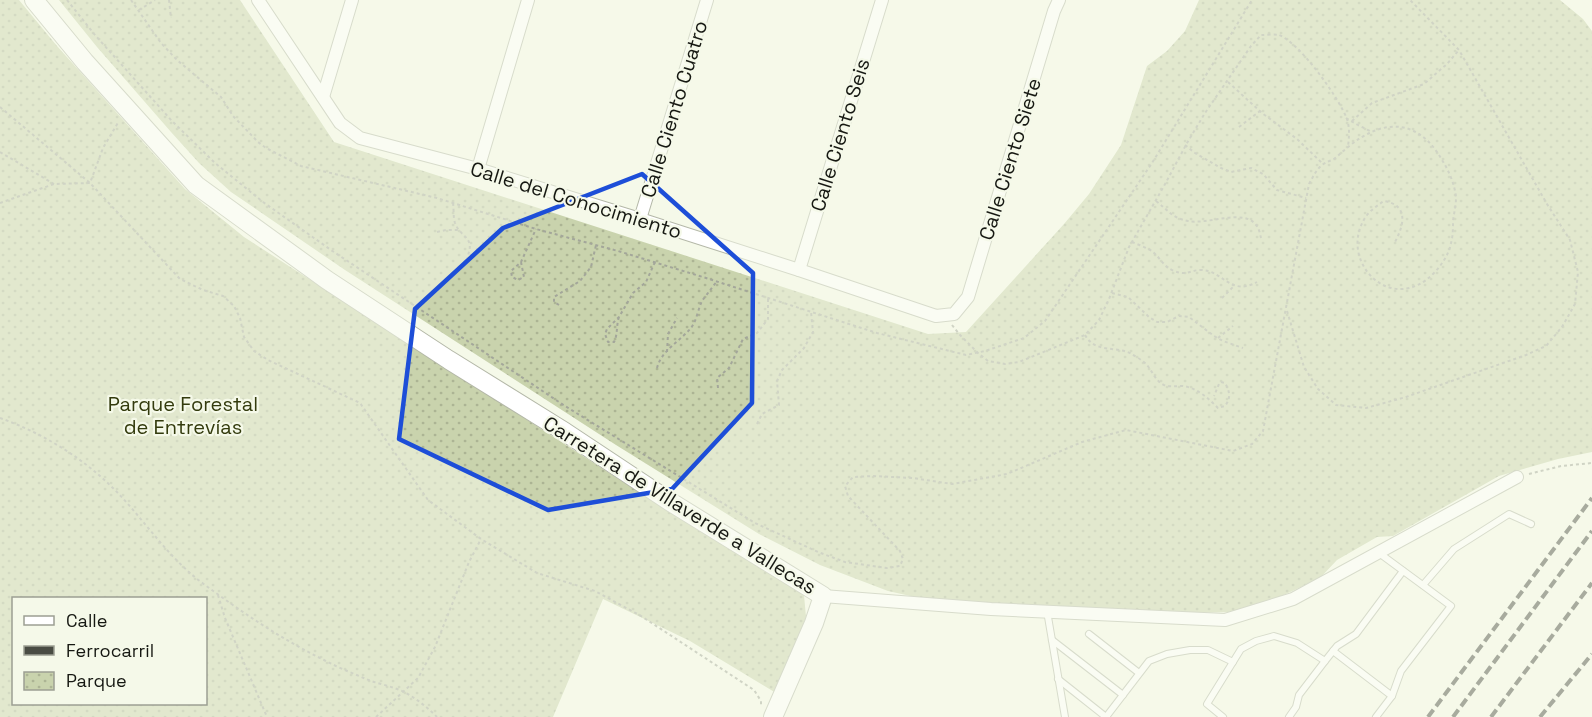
<svg xmlns="http://www.w3.org/2000/svg" width="1592" height="717" font-family="'Space Grotesk',sans-serif">
<defs>
<pattern id="park-dots" width="8" height="8" patternUnits="userSpaceOnUse" patternTransform="scale(1.5)"><rect width="8" height="8" fill="#c9d3ad"/><path d="M2 2h.1M6 6h.1" fill="none" stroke="#acb494" stroke-width="1.8" stroke-linecap="round"/></pattern>
</defs>
<rect width="100%" height="100%" fill="#f5f9e9"/>
<g fill="url(#park-dots)" fill-rule="evenodd">
<path d="M0,0H19L57,46L185,189L244,237L685,522L804,595L806,617L776,693L690,641L603,599L553,717H0ZM14,598H206V704H14Z"/>
<path d="M59,0H240L334,142L928,334L966,332L1064,224L1089,194L1121,145L1147,66L1167,51L1185,31L1199,0H1560L1583,19L1592,31V452L1558,459L1499,476L1393,536L1377,537L1337,560L1320,578L1269,602L1229,612L1191,613L1111,611L924,599L888,591L820,565L759,534L616,445L345,270L231,192L199,163L171,132L97,47Z"/>
</g>
<g fill="none" stroke-linecap="round" stroke-linejoin="round">
<g stroke="#b4b8a8" stroke-width="8">
<g id="lane">
<path d="M1423,585L1454,549L1509,514L1531,524"/>
<path d="M1047,611L1065,717"/>
<path d="M1089,634L1139,673"/>
<path d="M1052,640L1123,695"/>
<path d="M1333,651L1392,696"/>
<path d="M1058,679L1106,717"/>
<path d="M1106,717L1149,661L1167,654L1190,650H1208L1233,662"/>
<path d="M1223,717L1207,704L1241,649L1256,641L1274,636L1297,643L1325,661"/>
<path d="M1289,717L1296,707L1299,695L1325,661L1337,646L1356,634L1403,571"/>
<path d="M1376,717L1392,696L1401,671L1451,606L1379,553"/>
</g>
</g>
<g stroke="#b4b8a8" stroke-width="14">
<g id="street">
<path d="M258,0L340,123L360,138L478,169L640,219L799,270L936,316L954,314L968,297L1054,11L1059,0"/>
<path d="M323,97L352,0"/>
<path d="M478,169L528,0"/>
<path d="M640,219L707,0"/>
<path d="M799,270L882,0"/>
<path d="M823,596L991,609L1225,620L1293,599L1517,477"/>
</g>
</g>
<g stroke="#b4b8a8" stroke-width="20">
<path id="secondary" d="M34,0L85,62L196,185L327,280L449,360L565,432L669,501L823,596L814,623L773,717"/>
</g>
<g stroke="#a3a69a" stroke-width="2" stroke-dasharray="3 3" stroke-linecap="butt">
<path d="M67,0L95,35L172,121L215,163L263,202L331,250L565,406L755,523L818,552L845,562L887,568L900,566L903,559L900,551L848,496L845,486L853,477L873,476L913,478L952,484L1007,474L1082,442L1126,430L1233,451L1252,444L1263,431L1309,184C1313,177 1316,170 1322,165C1326,162 1330,161 1334,159C1339,155 1343,151 1348,147C1383,118 1418,118 1442,160C1449,171 1455,185 1456,198C1456,205 1454,213 1453,221C1453,228 1453,236 1451,243C1449,256 1437,272 1426,280C1384,311 1337,256 1367,215C1371,210 1378,205 1384,201C1409,205 1404,225 1395,242"/>
<path d="M131,0L161,43L177,60L221,97L233,116L258,142L266,148L301,166L437,198L536,229L618,251L706,278L877,333L966,355L985,351L1024,338L1045,321L1152,163L1252,0"/>
<path d="M169,0L171,18"/>
<path d="M139,10L155,0"/>
<path d="M1228,82L1262,113L1297,139L1323,164"/>
<path d="M0,107L90,183L180,279L203,290L223,296L234,306L240,318L244,337L254,351L268,360L360,403L428,500L481,539L537,573L595,591L641,616L754,690L761,701V706"/>
<path d="M1346,118L1358,125L1372,132"/>
<path d="M1352,121L1372,103L1424,84L1447,64L1459,50"/>
<path d="M1239,127L1260,111"/>
<path d="M1185,145L1195,153L1221,168L1231,172L1251,168L1263,174L1277,190L1306,198"/>
<path d="M0,152L54,184"/>
<path d="M1156,201C1168,210 1172,218 1188,221C1208,225 1244,208 1256,225C1259,228 1260,234 1261,238"/>
<path d="M0,203L54,184L90,183L103,148L119,121"/>
<path d="M453,203C454,209 453,217 455,223C461,239 476,236 467,258"/>
<path d="M437,232L446,230H459"/>
<path d="M1132,242C1139,245 1148,248 1153,252C1161,259 1164,267 1174,271C1187,276 1190,270 1201,270C1223,270 1230,297 1257,282"/>
<path d="M521,262L524,277L518,280L512,277L511,271L521,262L536,229"/>
<path d="M1112,293L1128,297L1149,317L1157,322H1167L1179,316L1189,317L1214,336L1223,341L1243,348"/>
<path d="M1222,298L1234,286"/>
<path d="M559,305L554,302V297L580,281L591,267L596,245"/>
<path d="M1287,311L1304,367L1318,389L1336,405L1366,408L1406,397L1526,355L1546,346L1562,327L1575,304L1578,272L1570,240L1547,204L1459,50L1410,0"/>
<path d="M619,317C616,326 618,334 614,342H608L605,334L607,329L619,317L633,293L646,282L655,262"/>
<path d="M952,325L960,335L978,353L988,361L1005,364L1019,362L1085,335L1099,320L1109,299L1129,247L1164,186L1187,143L1205,113L1251,46L1261,35C1266,35 1274,34 1279,35C1300,43 1339,98 1347,119C1350,129 1349,137 1348,147"/>
<path d="M1085,335C1095,353 1114,346 1130,353C1135,356 1142,360 1146,364C1152,370 1155,381 1164,385C1170,387 1176,386 1183,386C1197,388 1208,398 1218,408L1225,406C1231,398 1230,392 1225,383L1221,382L1219,384L1214,396"/>
<path d="M1218,338L1233,326"/>
<path d="M667,352L668,334L677,318"/>
<path d="M657,368C661,351 680,341 691,328C697,320 698,309 702,301C707,294 712,288 717,281"/>
<path d="M718,388L717,378L729,368L743,339L757,333L768,319V298"/>
<path d="M0,418C48,435 93,464 127,503C151,530 172,560 201,582C240,611 281,639 324,660C337,667 352,673 366,679C378,684 392,686 404,692C417,699 427,707 437,717"/>
<path d="M757,424L762,414L779,405L777,381L782,370L804,348L813,332L811,312"/>
<path d="M1529,474L1561,466L1592,463"/>
<path d="M218,595L225,618L267,717"/>
<path d="M376,717L418,678L435,647L469,562L481,539"/>
</g>
<use href="#lane" stroke="#fff" stroke-width="6"/>
<use href="#street" stroke="#fff" stroke-width="12"/>
<use href="#secondary" stroke="#fff" stroke-width="18"/>
<g stroke="#494c43" stroke-width="4" stroke-dasharray="9 4.5" stroke-linecap="butt">
<path d="M1428,717L1592,498"/>
<path d="M1453,717L1592,531"/>
<path d="M1491,717L1592,583"/>
<path d="M1540,717L1592,654"/>
</g>
</g>
<path d="M0 0H1592V717H0ZM642,174L753,273L752,403L672,489L548,510L399,439L415,309L503,228Z" fill="#f5f9e9" fill-opacity=".55" fill-rule="evenodd"/>
<path fill="none" stroke="#1d4ed8" stroke-width="4.5" stroke-linejoin="round" d="M642,174L753,273L752,403L672,489L548,510L399,439L415,309L503,228Z"/>
<g text-anchor="middle" stroke-width="4.5" stroke-linejoin="round" paint-order="stroke">
<g font-size="20" fill="#161812" stroke="#f5f9e9">
<text transform="translate(674 109) rotate(-73)" y="7">Calle Ciento Cuatro</text>
<text transform="translate(840 135) rotate(-73)" y="7">Calle Ciento Seis</text>
<text transform="translate(1010 159) rotate(-73)" y="7">Calle Ciento Siete</text>
<text transform="translate(576 200) rotate(17)" y="7">Calle del Conocimiento</text>
<text transform="translate(680 505) rotate(32)" y="7">Carretera de Villaverde a Vallecas</text>
</g>
<g font-size="20" fill="#333b0d" stroke="#f5f9e9">
<text x="183" y="411">Parque Forestal<tspan x="183" dy="23">de Entrevías</tspan></text>
</g>
</g>
<rect x="12" y="597" width="195" height="108" fill="#f5f9e9" stroke="#9c9f93" stroke-width="1.5"/>
<rect x="24" y="616" width="30" height="9" fill="#ffffff" stroke="#9c9f93" stroke-width="1.5"/>
<text x="66" y="627" font-size="18" fill="#161812">Calle</text>
<rect x="24" y="646" width="30" height="9" fill="#494c43" stroke="#9c9f93" stroke-width="1.5"/>
<text x="66" y="657" font-size="18" fill="#161812">Ferrocarril</text>
<rect x="24" y="672" width="30" height="18" fill="url(#park-dots)" stroke="#9c9f93" stroke-width="1.5"/>
<text x="66" y="687" font-size="18" fill="#161812">Parque</text>
</svg>
